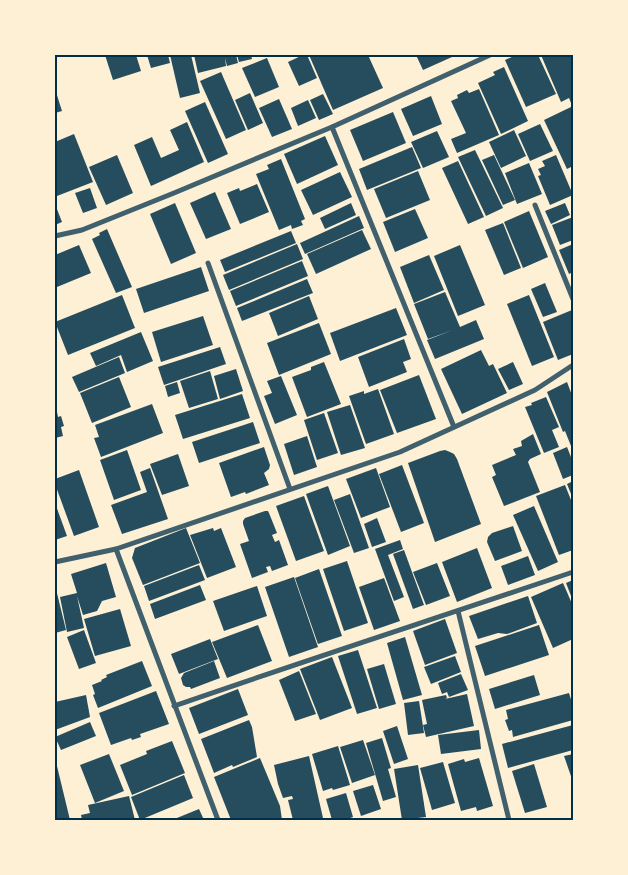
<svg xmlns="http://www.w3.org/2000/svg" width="628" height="875" font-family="Rubik,sans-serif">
<rect width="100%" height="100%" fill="#fdf0d5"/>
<g fill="#264d5e">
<path d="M105,55H136L141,71L113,80Z"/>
<path d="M147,55H168L170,63L151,68Z"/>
<path d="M170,55H191L200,93L180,98Z"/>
<path d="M194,55H236L238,63L227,66L225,58L226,66L198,73Z"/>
<path d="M237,55H251L252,59L239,62Z"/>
<path d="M303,55H307L317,78L299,86L288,62Z"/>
<path d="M309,55H368L383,88L333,110Z"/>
<path d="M416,55H451L452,57L423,70Z"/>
<path d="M516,55H538L556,94L526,107L505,60Z"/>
<path d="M541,55H573V102L571,103L569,98L561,102Z"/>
<path d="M267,58L279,87L255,97L242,68Z"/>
<path d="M504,67L528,121L501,134L478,83L495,75L493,72Z"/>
<path d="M221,72L246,130L226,139L200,81Z"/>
<path d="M55,89L62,111L55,113Z"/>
<path d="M479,89L499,135L457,153L451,139L466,133L451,101L458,98L457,95L467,90L469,93Z"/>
<path d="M250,93L263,123L248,130L235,100Z"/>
<path d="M323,94L333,114L319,120L310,100Z"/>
<path d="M431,96L442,124L413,136L401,109Z"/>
<path d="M279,99L292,129L272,137L259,108Z"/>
<path d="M308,100L316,118L298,126L291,108Z"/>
<path d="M205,102L228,154L208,163L185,111Z"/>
<path d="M573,106V166L567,169L544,120Z"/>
<path d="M393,112L406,143L363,161L350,130Z"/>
<path d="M187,122L204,162L151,186L134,145L152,137L161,158L179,150L170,130Z"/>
<path d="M540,124L553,151L530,161L518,134Z"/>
<path d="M514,130L526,156L501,168L489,142Z"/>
<path d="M437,131L449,157L423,168L411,142Z"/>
<path d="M74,134L93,182L57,196L55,190V142Z"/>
<path d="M325,136L338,165L297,184L284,154Z"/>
<path d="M412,147L421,168L367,190L359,169Z"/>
<path d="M475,150L503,208L486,216L458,157Z"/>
<path d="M117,155L133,193L106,205L89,167Z"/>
<path d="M494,155L515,200L503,205L482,160Z"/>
<path d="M556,155L573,195L550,205L538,176L541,175L538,169L545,166L542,161Z"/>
<path d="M281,159L305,219L301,221L303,225L292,229L291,225L279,230L256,174L269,169L267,165Z"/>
<path d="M458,161L484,217L468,224L442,168Z"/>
<path d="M529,163L542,194L517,204L505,173Z"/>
<path d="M418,171L430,200L386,218L374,189Z"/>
<path d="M340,172L352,197L313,215L301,190Z"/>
<path d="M257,184L269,212L240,224L227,193L239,188L240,191Z"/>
<path d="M90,188L97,208L83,213L75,193Z"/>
<path d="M215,192L231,229L206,239L190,203Z"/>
<path d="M175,203L196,253L171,264L150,214Z"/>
<path d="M351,203L356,215L325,229L320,218Z"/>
<path d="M565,203L570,215L551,224L545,211Z"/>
<path d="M55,204L62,222L55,225Z"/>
<path d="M415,209L428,238L395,252L383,222Z"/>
<path d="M529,211L548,257L523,268L504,222Z"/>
<path d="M359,216L364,228L305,254L300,243Z"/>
<path d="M573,217V240L560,245L552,225Z"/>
<path d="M503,223L521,268L504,275L485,230Z"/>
<path d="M107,229L132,287L116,293L92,239L100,235L99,233Z"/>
<path d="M362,230L371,249L316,274L307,254Z"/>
<path d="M291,231L296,243L225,272L220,260Z"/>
<path d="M297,244L303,259L229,290L223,275Z"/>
<path d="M573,244V272L569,274L559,250Z"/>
<path d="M79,245L91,273L57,287L55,282V255Z"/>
<path d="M460,245L485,305L458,316L434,256Z"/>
<path d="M429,255L444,290L414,303L400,267Z"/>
<path d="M302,261L308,276L236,306L230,291Z"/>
<path d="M201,267L209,291L144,313L136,289Z"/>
<path d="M307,279L313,293L242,321L237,308Z"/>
<path d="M545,283L557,312L543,317L531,289Z"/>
<path d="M445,292L460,327L476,320L484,339L435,359L427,340L453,330L428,339L414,304Z"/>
<path d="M122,295L135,328L68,355L55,322Z"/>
<path d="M529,295L554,357L532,366L507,304Z"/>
<path d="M309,296L318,319L278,336L269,313Z"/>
<path d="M396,308L407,335L340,361L330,333Z"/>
<path d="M572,310L573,313V354L558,360L543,322Z"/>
<path d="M203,316L213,345L161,362L152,332Z"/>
<path d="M319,323L331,354L279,375L267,343Z"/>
<path d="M141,332L153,361L127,372L121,355L96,366L90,353Z"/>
<path d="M404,339L411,359L403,362L407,372L369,387L358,357Z"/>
<path d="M220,347L226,364L164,385L158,367Z"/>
<path d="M481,350L489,366L493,364L507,393L462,414L441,369Z"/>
<path d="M119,357L125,373L79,392L72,377Z"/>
<path d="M324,362L341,404L307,417L292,377L311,370V367Z"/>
<path d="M513,362L523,384L509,390L498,369Z"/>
<path d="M236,369L243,391L220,399L214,376Z"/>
<path d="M210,371L218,399L189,408L180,381Z"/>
<path d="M419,375L436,419L397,433L380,390Z"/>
<path d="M281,376L297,415L275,424L264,396L272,393L267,381Z"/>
<path d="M119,377L131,407L92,423L80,393Z"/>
<path d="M177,382L180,393L168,397L165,386Z"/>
<path d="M567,382L573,398V451L565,431L563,432L547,392Z"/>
<path d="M378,389L394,434L366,444L349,396L364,391V394Z"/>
<path d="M242,394L250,418L183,439L175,415Z"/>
<path d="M546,397L559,427L552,430L559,447L544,453L525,407L532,405L531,403Z"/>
<path d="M152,404L163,433L101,457L94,438L99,437L95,425Z"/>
<path d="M350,405L365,448L341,455L327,412Z"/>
<path d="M55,412H57L58,417L61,416L64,426L61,427L63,436L55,438Z"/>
<path d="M324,413L338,453L317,460L304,420Z"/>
<path d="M253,422L260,443L199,463L192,442Z"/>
<path d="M533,434L541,454L530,459L528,462L540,492L504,506L492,477L496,475L492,465L516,455L513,449L522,446L521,441Z"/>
<path d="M307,436L317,467L294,475L284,444Z"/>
<path d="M264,447L270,465L269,469L264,473L269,485L246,494L245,492L231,497L219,463Z"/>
<path d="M567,447L571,457L573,456V475L563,479L553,453Z"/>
<path d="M127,450L141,490L114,500L100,460Z"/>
<path d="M445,450L450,452L454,454L457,459L481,524L435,542L408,463L440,451Z"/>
<path d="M178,454L189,486L162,495L150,464Z"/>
<path d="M402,465L424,523L401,532L379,474Z"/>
<path d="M150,468L168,519L122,534L111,505L147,492L140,472Z"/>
<path d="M376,468L390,507L361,518L346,479Z"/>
<path d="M79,470L99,527L74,536L55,484V479Z"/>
<path d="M573,481V499L567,484Z"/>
<path d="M565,485L573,505V550L559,555L536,496Z"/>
<path d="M328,486L350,546L328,555L306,494Z"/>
<path d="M350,494L369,548L354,553L334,500Z"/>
<path d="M304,496L324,551L296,561L276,506Z"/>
<path d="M55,503L67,536L55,540Z"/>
<path d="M534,506L558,562L538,571L513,515Z"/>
<path d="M265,511H268L269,513L277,533L272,535L275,542L279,540L288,565L272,571L270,566L266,567L268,572L252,578L240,544L249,541L243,524V521L245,518Z"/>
<path d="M377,518L386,542L372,547L364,524Z"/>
<path d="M513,526L522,551L495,561L487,542L488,537L492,533Z"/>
<path d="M186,528L200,563L143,585L132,558L135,548Z"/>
<path d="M213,528L214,531L221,528L236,567L207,578L190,535Z"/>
<path d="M400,540L403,549L388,555L404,597L394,601L375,549Z"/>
<path d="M477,548L492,588L457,602L442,562Z"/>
<path d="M404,550L424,605L413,609L393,554Z"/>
<path d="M528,556L535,575L508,585L501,566Z"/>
<path d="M347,561L368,623L344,631L323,569Z"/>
<path d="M106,563L116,597L102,601L97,611L83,615L77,596L84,628L67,632L60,597L77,593L71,574Z"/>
<path d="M437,563L450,596L426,605L413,572Z"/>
<path d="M199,565L205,580L149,601L144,586Z"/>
<path d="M319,569L342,636L318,644L295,578Z"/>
<path d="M294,577L318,647L289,657L265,587Z"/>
<path d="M384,578L400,621L374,630L359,587Z"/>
<path d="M573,580V601L566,583Z"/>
<path d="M563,583L573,606V639L553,648L531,597Z"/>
<path d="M55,585L66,630L55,633Z"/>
<path d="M200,585L206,600L155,619L150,604Z"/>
<path d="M257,586L267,616L224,631L213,601Z"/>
<path d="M528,596L537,623L507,634L498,633L478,639L469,616Z"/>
<path d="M120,609L131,646L95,656L84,619Z"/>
<path d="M445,619L457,653L425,665L413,631Z"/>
<path d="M258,625L272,661L227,678L212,642Z"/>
<path d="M539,625L549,655L485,676L475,646Z"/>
<path d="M84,630L96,663L79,669L67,637Z"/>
<path d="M405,637L422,695L403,700L387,643Z"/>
<path d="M210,639L218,659L179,674L171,654Z"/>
<path d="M358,650L377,708L357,714L338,656Z"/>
<path d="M455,656L461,672L431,684L424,667Z"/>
<path d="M332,657L352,708L320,720L300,669Z"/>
<path d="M142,661L152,686L98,708L93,695L95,694L92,685L102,681L101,680L107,677L106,675Z"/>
<path d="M214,661L220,678L191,689L190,687H186L183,685L181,678L184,673Z"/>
<path d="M384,664L396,704L379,709L367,669Z"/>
<path d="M299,671L316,714L295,721L279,680Z"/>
<path d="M461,674L468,690L449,697L447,692L442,694L438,683Z"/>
<path d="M534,675L540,695L495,709L489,689Z"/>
<path d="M238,689L248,715L199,734L189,708Z"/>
<path d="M156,691L169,724L140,734L141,737L132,740L131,738L111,745L99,713Z"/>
<path d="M569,693L573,706V720L513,737L512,730L509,731L505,720L508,719L506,710Z"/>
<path d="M467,694L474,726L426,737L423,725L427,724L422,700L446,695L447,698L445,699Z"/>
<path d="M86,695L90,717L55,730V702Z"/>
<path d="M419,701L424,733L408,735L404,703Z"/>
<path d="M249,720L252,727L257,757L233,767L232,765L214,773L201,739Z"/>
<path d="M90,722L96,736L61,750L55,737Z"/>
<path d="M573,725V750L508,768L502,744Z"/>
<path d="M397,726L408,759L394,764L383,731Z"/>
<path d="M479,730L481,749L441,754L438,735Z"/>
<path d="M382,738L391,768L388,769L396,797L383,801L366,743Z"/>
<path d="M363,740L375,775L352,783L340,747Z"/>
<path d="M172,741L185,773L132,795L120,765L147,754L146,751Z"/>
<path d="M338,746L350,785L333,790L332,788L323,791L312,754Z"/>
<path d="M109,754L124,791L95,803L80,765Z"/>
<path d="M573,754V782L564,756Z"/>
<path d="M309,756L323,818L316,820H293L288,800L293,799L292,796L283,798L278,784L274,765Z"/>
<path d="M260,758L280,806L282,820H231L214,777Z"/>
<path d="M479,758L493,806L477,811L476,807L461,811L448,764L464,759L465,762Z"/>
<path d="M55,762H56L70,820H55Z"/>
<path d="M443,762L455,803L432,810L420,768Z"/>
<path d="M534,764L547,807L525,813L512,771Z"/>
<path d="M418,765L426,817L402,820L394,769Z"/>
<path d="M184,775L193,798L140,820L131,797Z"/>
<path d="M373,785L381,809L361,816L353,791Z"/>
<path d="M346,793L353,817L345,820H332L326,799Z"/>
<path d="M129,796L135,820H82L81,815L90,813L88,805Z"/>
<path d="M199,809L204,820H172Z"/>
</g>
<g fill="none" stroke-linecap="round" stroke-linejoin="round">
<g stroke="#3f606c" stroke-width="5">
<path d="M332,127L454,427"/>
<path d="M535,205L573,299"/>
<path d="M55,236L82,230L174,193L332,127L490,55"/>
<path d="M208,263L290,489"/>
<path d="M116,549L218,820"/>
<path d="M55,562L116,549L400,452L535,390L573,365"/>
<path d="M458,611L509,820"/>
<path d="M174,706C307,660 440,617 573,572"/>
</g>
</g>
<rect width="628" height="875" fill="none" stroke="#fdf0d5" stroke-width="112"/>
<rect x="56" y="56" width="516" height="763" fill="none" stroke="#003049" stroke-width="2"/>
</svg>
